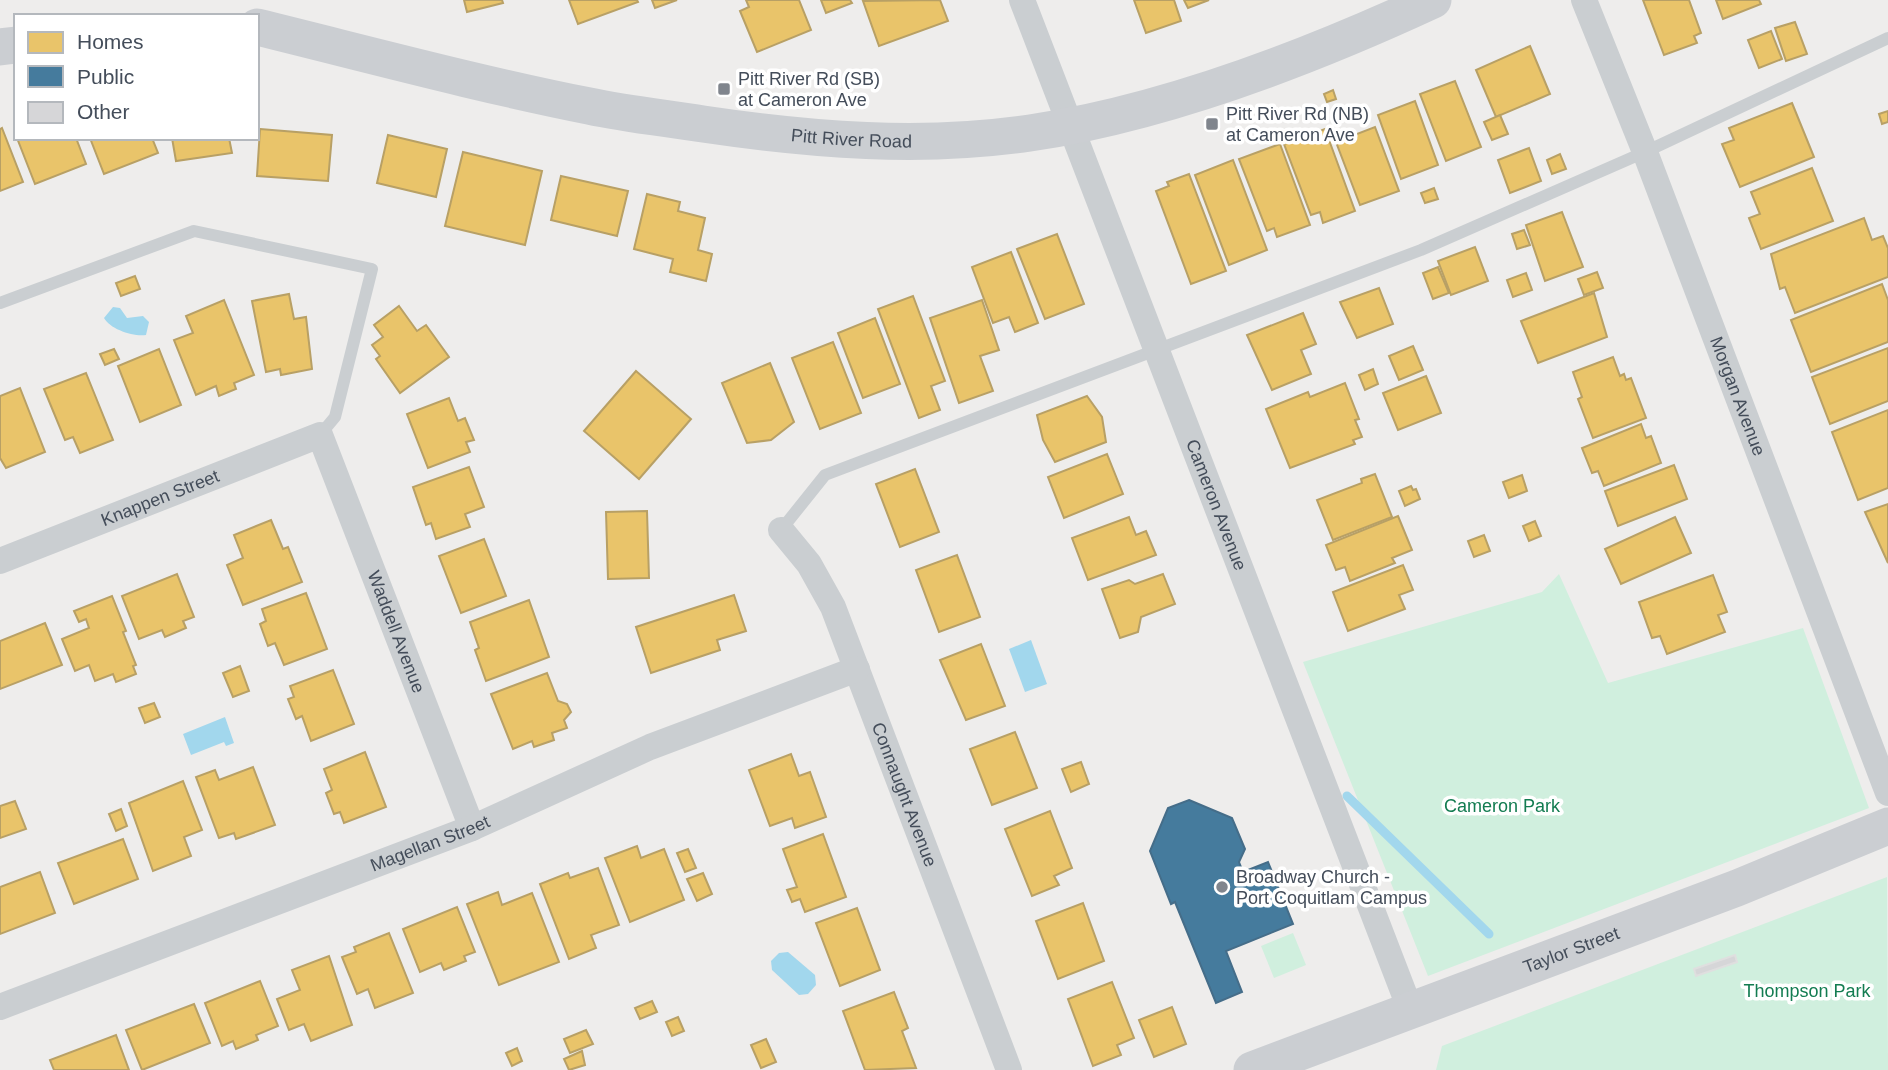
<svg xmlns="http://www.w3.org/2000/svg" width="1888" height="1070" font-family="Helvetica,sans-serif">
<rect width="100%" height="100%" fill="#eeedec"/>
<g fill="#d0efde">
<path d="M1559,574L1608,683L1803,628L1869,808L1428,976L1303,662L1542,592Z"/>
<path d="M1887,877L1888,1070H1436L1442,1046Z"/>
<path d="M1293,933L1306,965L1274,978L1261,946Z"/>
</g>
<g fill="#a2d7ed">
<path d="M113,307L120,308L127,318L143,316L149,322L146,335C133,337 110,329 104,318Z"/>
<path d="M1031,640L1047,684L1025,692L1009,649Z"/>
<path d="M225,717L234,743L226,746L224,742L191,755L183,734Z"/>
<path d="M788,952L815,975L816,985L808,994L799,995L772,970L771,961L779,953Z"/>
</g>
<g fill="#e9c46a" stroke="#b8a065" stroke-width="2">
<path d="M464,0H502L503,3L467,12Z"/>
<path d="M569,0H637L638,2L578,24Z"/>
<path d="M652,0H677L655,8Z"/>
<path d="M746,0H799L811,30L757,52L740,11L749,7Z"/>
<path d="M821,0H850L852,3L826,13Z"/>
<path d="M940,0L948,21L879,46L863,1Z"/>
<path d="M1134,0H1174L1181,21L1146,33Z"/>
<path d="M1184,0H1209L1188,8Z"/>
<path d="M1643,0H1689L1701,33L1694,36L1697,43L1664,55Z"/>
<path d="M1716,0H1759L1761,4L1723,19Z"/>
<path d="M1795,22L1807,54L1786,61L1775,28Z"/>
<path d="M1771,31L1782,59L1759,68L1748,40Z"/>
<path d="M1530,46L1550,94L1496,117L1476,70Z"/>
<path d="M1455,81L1481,147L1446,161L1420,94Z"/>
<path d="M1333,90L1336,99L1327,102L1324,94Z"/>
<path d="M1415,101L1438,165L1401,179L1378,115Z"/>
<path d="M1792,103L1814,157L1740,187L1722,144L1734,140L1729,128Z"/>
<path d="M1888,111V122L1882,124L1879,114Z"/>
<path d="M1500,115L1508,134L1492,140L1484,122Z"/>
<path d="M1375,127L1399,191L1360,205L1336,142Z"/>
<path d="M2,128L23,182L0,191V129Z"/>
<path d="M260,129L332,135L328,181L257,176Z"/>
<path d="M1325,129L1355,211L1323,223L1320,212L1311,215L1284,144Z"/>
<path d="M388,135L447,149L436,197L377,183Z"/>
<path d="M17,138H76L86,164L35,184Z"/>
<path d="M90,138H152L158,153L104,174Z"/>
<path d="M172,138H229L232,153L176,161Z"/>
<path d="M1280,144L1310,225L1277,237L1274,228L1267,231L1239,159Z"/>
<path d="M1529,148L1541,181L1510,193L1498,160Z"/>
<path d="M463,152L542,171L525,245L445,226Z"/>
<path d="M1560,154L1566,169L1552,174L1547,160Z"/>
<path d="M1233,160L1267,250L1229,265L1195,175Z"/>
<path d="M1812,168L1833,221L1761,249L1749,218L1760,214L1751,192Z"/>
<path d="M1189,174L1226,271L1191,284L1156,191L1169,186L1167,182Z"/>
<path d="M561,176L628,191L617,236L551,220Z"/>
<path d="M1434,188L1438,199L1425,203L1421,193Z"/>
<path d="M647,194L680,202L678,211L705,218L698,250L712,254L706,281L670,272L673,259L634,249Z"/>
<path d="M1562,212L1583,267L1545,281L1526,225Z"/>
<path d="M1864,218L1872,240L1883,236L1888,248V277L1795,313L1785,287L1780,289L1771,254Z"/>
<path d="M1524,230L1530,245L1517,249L1512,234Z"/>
<path d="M1057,234L1084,304L1045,319L1017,249Z"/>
<path d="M1475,247L1488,281L1451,295L1438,261Z"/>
<path d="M1011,252L1038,323L1015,332L1009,317L993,323L972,267Z"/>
<path d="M1438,267L1449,293L1433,299L1423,273Z"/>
<path d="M1597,272L1603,288L1584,295L1578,279Z"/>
<path d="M1526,273L1532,290L1513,297L1507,280Z"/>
<path d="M135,276L140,289L121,296L116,283Z"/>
<path d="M1882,284L1888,300V342L1811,372L1791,320Z"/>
<path d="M1379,288L1393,324L1357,338L1340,302Z"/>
<path d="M1594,293L1607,337L1538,363L1521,321Z"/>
<path d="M289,294L294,319L306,317L312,369L281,375L280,369L266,372L252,301Z"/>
<path d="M913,296L945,381L931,386L940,410L919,418L878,309Z"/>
<path d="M224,300L254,375L234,383L236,389L219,396L216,386L196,395L174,340L193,333L186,316Z"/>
<path d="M982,300L999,350L980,356L993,391L959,403L930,318Z"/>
<path d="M399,306L417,331L426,325L449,357L400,393L376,359L380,356L372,345L383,337L374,325Z"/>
<path d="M1303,313L1316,344L1301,350L1311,374L1272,390L1247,335Z"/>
<path d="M875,318L900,384L863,398L838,333Z"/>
<path d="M833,342L861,413L820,429L792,358Z"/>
<path d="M1413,346L1423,370L1399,380L1389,356Z"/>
<path d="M1888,348V401L1830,424L1812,377Z"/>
<path d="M114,349L119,359L105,365L100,354Z"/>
<path d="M159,349L181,405L140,422L118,366Z"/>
<path d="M1613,357L1620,376L1624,374L1626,380L1631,378L1646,418L1593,438L1578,399L1582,397L1573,372Z"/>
<path d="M770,363L794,422L771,440L747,443L722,383Z"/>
<path d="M1373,369L1378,384L1365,390L1359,375Z"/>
<path d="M636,371L691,419L639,479L584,431Z"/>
<path d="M86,373L113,440L80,453L73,437L65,440L44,389Z"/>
<path d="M1426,376L1441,413L1398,430L1383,393Z"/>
<path d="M1345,383L1359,419L1355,420L1362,437L1353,440L1355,444L1290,468L1266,409L1308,392L1310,397Z"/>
<path d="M20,388L45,452L6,468L0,458V396Z"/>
<path d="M1087,396L1102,417L1106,442L1055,462L1043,440L1037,415Z"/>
<path d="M449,398L458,421L465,418L474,440L466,442L470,452L428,468L407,414Z"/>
<path d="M1888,410V488L1858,500L1832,432Z"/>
<path d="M1641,424L1646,438L1651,436L1661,463L1604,486L1598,471L1592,473L1582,448Z"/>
<path d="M1107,454L1123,494L1064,518L1048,477Z"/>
<path d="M1674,465L1687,499L1618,526L1605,491Z"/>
<path d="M469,467L484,507L465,514L470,527L436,539L431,523L426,525L413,487Z"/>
<path d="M915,469L939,532L900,547L876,484Z"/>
<path d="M1375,474L1392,517L1333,540L1317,500L1362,483L1361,479Z"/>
<path d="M1522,475L1527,491L1509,498L1503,482Z"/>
<path d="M1411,486L1413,490L1416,489L1420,499L1405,506L1399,491Z"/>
<path d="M1888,504V563L1865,512Z"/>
<path d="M647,511L649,578L608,579L606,512Z"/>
<path d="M1398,516L1412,550L1392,558L1395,563L1350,581L1345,567L1336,570L1326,545Z"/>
<path d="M1129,517L1136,535L1146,531L1156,555L1088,580L1072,538Z"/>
<path d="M1675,517L1691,553L1621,584L1605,549Z"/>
<path d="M271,520L283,549L288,547L302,582L243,605L227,565L243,558L234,535Z"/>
<path d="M1535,521L1541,536L1529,541L1523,526Z"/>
<path d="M1484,535L1490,551L1474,557L1468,541Z"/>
<path d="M484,539L506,596L461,613L439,556Z"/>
<path d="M957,555L980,617L939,632L916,570Z"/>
<path d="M1403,565L1413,590L1399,595L1405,609L1348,631L1333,592Z"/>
<path d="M177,574L194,617L183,621L186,628L165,637L162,630L139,639L122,596Z"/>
<path d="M1163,574L1175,604L1141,617L1138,632L1120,638L1102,589L1129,580L1135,584Z"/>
<path d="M1713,575L1727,612L1718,615L1725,632L1667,654L1660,636L1652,638L1639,602Z"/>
<path d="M306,593L327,649L284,665L275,643L268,646L260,624L266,621L262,609Z"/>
<path d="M734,595L746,631L717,640L720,650L651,673L636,627Z"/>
<path d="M112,596L126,631L123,632L136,665L133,666L136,674L116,682L113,674L95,681L89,665L75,671L62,639L89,628L86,619L79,622L74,611Z"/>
<path d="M529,600L549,657L486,681L475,650L479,648L470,622Z"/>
<path d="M45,623L62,665L0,689V641Z"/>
<path d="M981,644L1005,706L966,720L940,660Z"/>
<path d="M240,666L249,691L233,697L223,673Z"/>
<path d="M333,670L354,724L311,741L302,716L296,719L288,699L294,697L290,686Z"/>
<path d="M547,673L558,701L567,704L571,712L564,720L567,728L552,733L554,740L534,747L532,741L513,749L491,694Z"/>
<path d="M154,703L160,717L145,723L139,708Z"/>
<path d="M1015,732L1037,788L992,805L970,749Z"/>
<path d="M365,752L386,807L344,823L340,812L334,814L326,793L332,790L324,769Z"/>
<path d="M791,754L799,776L810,772L826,817L795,828L792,818L770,826L749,770Z"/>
<path d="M1081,762L1089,784L1071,792L1062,769Z"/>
<path d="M253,767L275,825L236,839L234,833L219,838L196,777L215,770L219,780Z"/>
<path d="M183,781L202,830L184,837L191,856L153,871L129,803Z"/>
<path d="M15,801L26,829L0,838V806Z"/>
<path d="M121,809L127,826L116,831L109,814Z"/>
<path d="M1050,811L1072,868L1054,876L1059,885L1032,896L1005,829Z"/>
<path d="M823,834L846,897L805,912L800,899L792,902L787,890L797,887L783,849Z"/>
<path d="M123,839L138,879L74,904L58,863Z"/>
<path d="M637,846L641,858L664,849L684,900L630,922L605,858Z"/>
<path d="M688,849L696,868L685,872L677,853Z"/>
<path d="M598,868L619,925L591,935L596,948L569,959L540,884L568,873L570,878Z"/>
<path d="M40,872L55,913L0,934V887Z"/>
<path d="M703,873L712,894L697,901L687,879Z"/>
<path d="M498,892L502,905L532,893L559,962L499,985L467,904Z"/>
<path d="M1083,903L1104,961L1058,979L1036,921Z"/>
<path d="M457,907L475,952L464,956L466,961L444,970L441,963L420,972L403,929Z"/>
<path d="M857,908L880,970L840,986L816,923Z"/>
<path d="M389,933L413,993L375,1008L368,989L357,994L342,957L356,952L354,947Z"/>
<path d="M329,956L352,1025L311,1041L304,1024L289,1030L277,999L300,990L292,970Z"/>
<path d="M260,981L278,1026L256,1035L258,1040L236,1049L233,1041L222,1046L205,1003Z"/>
<path d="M1112,982L1134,1038L1117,1045L1121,1055L1093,1066L1068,999Z"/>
<path d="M894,992L908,1028L902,1031L916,1068L865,1070L843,1011Z"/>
<path d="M652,1001L657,1012L640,1019L635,1008Z"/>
<path d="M194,1004L210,1043L142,1070L126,1030Z"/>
<path d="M1172,1007L1186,1044L1154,1057L1139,1020Z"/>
<path d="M678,1017L684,1031L672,1036L666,1022Z"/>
<path d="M586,1030L593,1044L570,1053L564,1039Z"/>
<path d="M116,1035L129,1070H54L50,1060Z"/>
<path d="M766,1039L776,1062L761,1068L751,1045Z"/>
<path d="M517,1048L522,1061L512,1066L506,1053Z"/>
<path d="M582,1051L585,1065L569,1070L564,1059Z"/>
</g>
<path fill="#457b9d" stroke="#456d89" stroke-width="2" d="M1189,800L1232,818L1245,849L1239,862L1243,872L1268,862L1293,924L1226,951L1242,992L1216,1003L1175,902L1171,904L1150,851L1168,808Z"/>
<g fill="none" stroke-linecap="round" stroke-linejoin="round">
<path stroke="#a2d7ed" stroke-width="9" d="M1347,796L1489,934"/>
</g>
<path fill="#d6d6d8" stroke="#dfdfdf" stroke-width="2" d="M1735,955L1737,962L1696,976L1694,969Z"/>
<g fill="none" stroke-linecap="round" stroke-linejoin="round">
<g stroke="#caced1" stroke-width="12">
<path d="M0,303L194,231L372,269L335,417L320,435"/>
<path d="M781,530L825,475L1421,250L1645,152L1888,38"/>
</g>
<g stroke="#caced1" stroke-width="26">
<path id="s1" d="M1022,0L1410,1009"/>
<path id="s2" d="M1584,0L1645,152L1888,793"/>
<path id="s3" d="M781,530L809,564L833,607L1009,1070"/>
<path id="s4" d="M0,561L320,435L472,828"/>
<path id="s5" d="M0,1007L472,828L650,747L857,669"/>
</g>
<g stroke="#cbced2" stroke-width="37">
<path id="s6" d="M257,27C367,54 478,84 589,106C626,114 665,118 703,124C811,140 922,149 1030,133C1165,113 1310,57 1433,0"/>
<path d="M0,47L16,45"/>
<path id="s7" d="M1252,1070L1737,888L1888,826"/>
</g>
</g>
<g fill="#80858d" stroke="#fff" stroke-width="2.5">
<rect x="717" y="82" width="14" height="14" rx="3.5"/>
<rect x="1205" y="117" width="14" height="14" rx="3.5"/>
<circle cx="1222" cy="887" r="7"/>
</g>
<g text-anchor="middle" stroke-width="7" stroke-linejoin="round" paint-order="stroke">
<g font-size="18" fill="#444d5a" stroke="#fff" text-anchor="start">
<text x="738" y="85">Pitt River Rd (SB)<tspan x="738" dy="21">at Cameron Ave</tspan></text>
<text x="1226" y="120">Pitt River Rd (NB)<tspan x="1226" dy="21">at Cameron Ave</tspan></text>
<text x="1236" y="883">Broadway Church -<tspan x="1236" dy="21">Port Coquitlam Campus</tspan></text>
</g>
<g font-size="18" fill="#444d5a" stroke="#fff">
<text dy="6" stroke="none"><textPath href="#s6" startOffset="606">Pitt River Road</textPath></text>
<text dy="6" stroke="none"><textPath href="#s2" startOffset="425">Morgan Avenue</textPath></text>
<text dy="6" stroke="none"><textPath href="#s4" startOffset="172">Knappen Street</textPath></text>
<text dy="6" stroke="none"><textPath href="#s1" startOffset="541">Cameron Avenue</textPath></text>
<text dy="6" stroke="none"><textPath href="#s4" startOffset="555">Waddell Avenue</textPath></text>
<text dy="6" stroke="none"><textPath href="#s3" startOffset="294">Connaught Avenue</textPath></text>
<text dy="6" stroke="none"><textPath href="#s5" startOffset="460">Magellan Street</textPath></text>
<text dy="6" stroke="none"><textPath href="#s7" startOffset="341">Taylor Street</textPath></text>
</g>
<g font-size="18" fill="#137c51" stroke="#fff">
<text x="1502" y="812">Cameron Park</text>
<text x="1807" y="997">Thompson Park</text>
</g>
</g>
<rect x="14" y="14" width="245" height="126" fill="#ffffff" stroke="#b4b8bd" stroke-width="2"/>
<rect x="28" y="32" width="35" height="21" fill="#e9c46a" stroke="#b4b8bd" stroke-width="2"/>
<text x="77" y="49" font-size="21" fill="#444d5a">Homes</text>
<rect x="28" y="66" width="35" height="21" fill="#457b9d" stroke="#b4b8bd" stroke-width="2"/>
<text x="77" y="84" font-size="21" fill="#444d5a">Public</text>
<rect x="28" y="102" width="35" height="21" fill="#d6d6d8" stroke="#b4b8bd" stroke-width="2"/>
<text x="77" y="119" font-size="21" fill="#444d5a">Other</text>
</svg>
